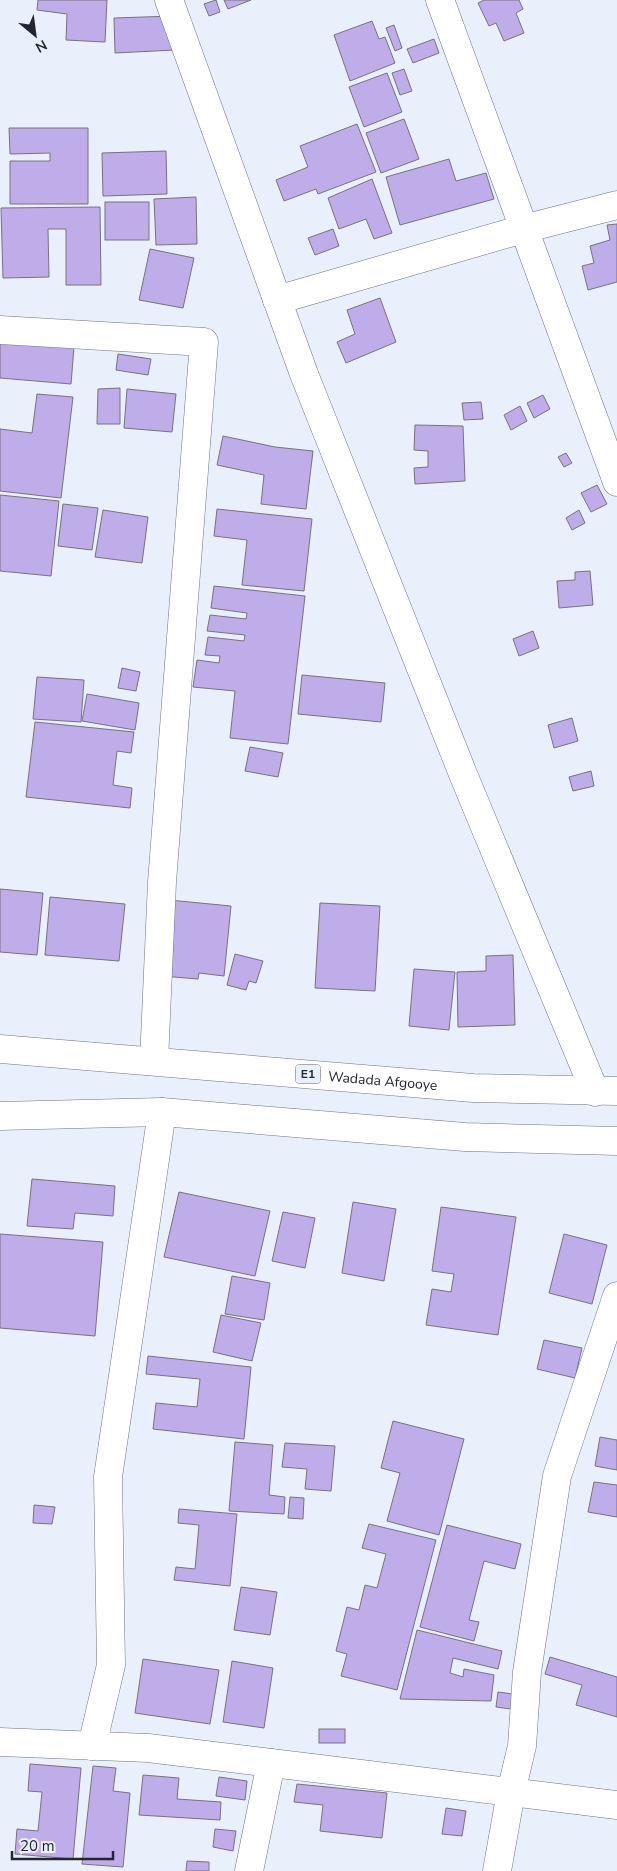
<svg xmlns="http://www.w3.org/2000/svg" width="617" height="1871" font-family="'Nunito Sans',sans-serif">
<rect width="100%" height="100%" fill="#eaeffc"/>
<g fill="#bfadea" stroke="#767184">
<path d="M38,0H107L105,42L66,40L67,14L37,10Z"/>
<path d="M216,0L220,12L209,16L204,4Z"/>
<path d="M224,0H251L228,9Z"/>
<path d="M484,0H519L523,9L516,13L524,33L504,41L496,23L489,26L478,3Z"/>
<path d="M173,16L174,50L115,53L114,18Z"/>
<path d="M372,21L379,39L385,37L395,63L350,81L334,35Z"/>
<path d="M394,25L402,48L395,51L386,28Z"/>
<path d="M434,39L439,53L413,63L407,49Z"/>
<path d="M404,69L412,91L400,95L392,73Z"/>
<path d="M387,73L402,112L364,127L349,87Z"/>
<path d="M404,119L419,159L381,173L366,133Z"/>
<path d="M357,124L376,172L318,194L316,189L284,201L276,180L308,167L300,146Z"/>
<path d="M9,128H88V204H10V161H50V153L10,154Z"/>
<path d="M166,151L167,194L103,196L102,153Z"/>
<path d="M449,159L456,181L486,173L494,199L400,225L386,177Z"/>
<path d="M372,179L392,233L374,239L366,219L339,229L328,198Z"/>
<path d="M196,197L197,244L156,245L154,199Z"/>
<rect x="105" y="202" width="44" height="38"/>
<path d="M100,207L101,285H66V229H48L49,277L3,278L1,208Z"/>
<path d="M617,224V282L588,290L582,266L594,263L590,246L610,240L607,225Z"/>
<path d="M333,229L339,246L315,255L308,238Z"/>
<path d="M150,249L194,258L183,308L139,300Z"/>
<path d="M380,298L396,342L346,363L337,342L355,334L347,310Z"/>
<path d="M0,342L74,347L71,384L0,378Z"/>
<path d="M118,354L151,359L148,375L116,370Z"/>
<path d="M120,388V424H97L98,389Z"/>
<path d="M127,389L176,394L172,432L124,428Z"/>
<path d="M37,394L73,397L61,498L0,491V429L32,433Z"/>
<path d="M543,395L550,409L534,418L527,403Z"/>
<path d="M481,402L483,419L464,420L462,403Z"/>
<path d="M520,406L527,421L511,430L504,415Z"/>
<path d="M415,425L463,426L465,481L415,484L414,468L428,467V451L414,450Z"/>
<path d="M223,436L275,447L313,451L306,509L261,504L264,475L217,465Z"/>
<path d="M566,453L572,463L564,467L558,457Z"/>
<path d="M597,485L607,504L591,512L581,493Z"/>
<path d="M0,495L59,501L51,576L0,571Z"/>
<path d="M63,504L98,508L92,550L58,546Z"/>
<path d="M217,509L312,519L304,591L242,585L247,540L214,536Z"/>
<path d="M103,510L148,517L142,563L95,557Z"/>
<path d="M579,510L585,523L572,530L566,518Z"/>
<path d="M590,571L593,605L559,608L557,581L575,580V572Z"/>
<path d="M214,586L305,596L288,744L230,738L235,691L193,687L197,660L219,663L220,656L205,655L208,637L244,641L245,635L207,631L210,615L246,619L247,613L211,608Z"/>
<path d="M533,631L539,648L519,656L513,639Z"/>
<path d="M122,668L140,672L136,691L118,688Z"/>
<path d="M302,675L385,683L381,722L298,714Z"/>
<path d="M37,677L84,680L81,722L33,719Z"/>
<path d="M87,694L139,703L135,730L82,721Z"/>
<path d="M572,718L578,741L554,748L548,725Z"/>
<path d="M35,722L134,732L131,753L117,751L113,785L132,788L130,808L26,797Z"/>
<path d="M250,747L283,753L278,777L245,771Z"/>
<path d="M591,771L594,786L573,791L569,777Z"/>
<path d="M0,889L43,893L37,955L0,952Z"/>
<path d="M50,897L125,904L119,961L45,955Z"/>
<path d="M169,900L231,906L224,976L199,973L198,979L162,976Z"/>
<path d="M320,903L380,906L375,991L315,988Z"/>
<path d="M235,954L263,961L256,983L249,981L246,990L227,985Z"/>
<path d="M513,955L515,1025L458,1027L457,972L486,971V956Z"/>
<path d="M414,969L455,972L449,1030L409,1026Z"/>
<path d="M32,1179L115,1186L113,1216L75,1213L73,1229L27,1226Z"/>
<path d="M179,1192L270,1211L255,1276L164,1257Z"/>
<path d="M353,1202L396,1209L384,1281L342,1273Z"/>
<path d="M441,1207L516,1217L498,1335L426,1325L432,1289L451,1292L454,1274L432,1271Z"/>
<path d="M283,1212L315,1218L305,1268L272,1261Z"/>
<path d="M0,1234L103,1242L95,1336L0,1328Z"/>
<path d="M564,1234L607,1245L592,1304L549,1293Z"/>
<path d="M232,1276L270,1283L264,1320L225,1314Z"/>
<path d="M221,1315L261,1323L252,1361L213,1352Z"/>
<path d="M544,1340L582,1348L575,1378L537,1369Z"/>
<path d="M148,1356L251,1367L244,1439L153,1429L156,1403L197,1407L200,1379L146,1374Z"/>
<path d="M393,1421L464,1439L439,1535L387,1521L400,1473L381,1468Z"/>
<path d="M600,1437L617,1440V1470L595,1466Z"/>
<path d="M235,1442L273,1445L269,1495L285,1497L284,1514L229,1511Z"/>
<path d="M285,1443L335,1446L331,1491L305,1489L307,1469L282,1467Z"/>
<path d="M594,1482L617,1485V1517L588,1512Z"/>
<path d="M290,1497L304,1498L303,1519L288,1518Z"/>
<path d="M34,1505L55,1507L52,1524L33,1523Z"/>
<path d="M179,1509L237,1514L230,1586L174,1580L176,1567L195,1569L199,1525L178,1523Z"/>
<path d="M369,1524L436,1540L397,1690L341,1676L347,1654L336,1651L347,1607L359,1610L365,1585L377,1588L386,1554L362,1548Z"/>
<path d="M447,1525L521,1544L515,1569L484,1561L469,1620L479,1622L474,1641L420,1627Z"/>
<path d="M241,1587L277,1592L270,1635L234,1630Z"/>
<path d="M417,1630L502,1651L498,1669L453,1658L450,1673L463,1677L464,1669L494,1675L491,1701L400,1699Z"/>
<path d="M550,1657L617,1677V1717L576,1705L582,1685L545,1674Z"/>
<path d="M143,1659L219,1670L210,1724L135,1713Z"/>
<path d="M232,1661L273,1668L264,1728L223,1722Z"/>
<path d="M498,1692L513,1694L511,1709L496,1707Z"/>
<rect x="319" y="1729" width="26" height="14"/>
<path d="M30,1764L81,1768L73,1859L15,1854L17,1829L38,1831L42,1792L28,1791Z"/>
<path d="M93,1766L116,1768L113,1791L130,1793L123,1867L82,1864Z"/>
<path d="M143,1775L179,1778L177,1799L221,1802L220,1820L139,1815Z"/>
<path d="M219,1777L247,1781L245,1800L216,1796Z"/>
<path d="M297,1784L387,1793L382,1838L320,1831L323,1805L294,1802Z"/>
<path d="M446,1808L466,1811L462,1836L442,1834Z"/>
<path d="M215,1829L236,1831L233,1851L213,1847Z"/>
<path d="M187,1861L209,1862V1871H186Z"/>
</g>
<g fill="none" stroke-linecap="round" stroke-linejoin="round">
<g stroke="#6d7487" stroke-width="29">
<g id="street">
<path d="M169,0L304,374L463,774L595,1092"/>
<path d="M440,0L617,482"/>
<path d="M277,300L523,229L617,205"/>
<path d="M0,330L204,342L162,882L154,1061"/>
<path d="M0,1742L148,1748L617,1805"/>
<path d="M92,1746L111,1665L108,1477L162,1112"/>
<path d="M249,1871L271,1763"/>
<path d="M497,1871L511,1792L522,1746L527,1672L557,1476L617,1296"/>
</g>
</g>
<g stroke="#6d7487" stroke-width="29">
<g id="highway">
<path id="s1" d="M0,1049L473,1088L617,1091"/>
<path d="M0,1116L162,1112L465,1137L617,1141"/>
</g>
</g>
<use href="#street" stroke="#fff" stroke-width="28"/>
<use href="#highway" stroke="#fff" stroke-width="28"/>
</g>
<g text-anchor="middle" stroke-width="5" stroke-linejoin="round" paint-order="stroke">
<rect fill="#eaeffc" stroke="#5f626c" stroke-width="1" x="295.5" y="1064.5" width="25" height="19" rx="4"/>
<g font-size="12" font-weight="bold" fill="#23262e">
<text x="308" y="1078">E1</text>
</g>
<g font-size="14" fill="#23262e" stroke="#eaeffc">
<text dy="5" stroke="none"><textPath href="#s1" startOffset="384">Wadada Afgooye</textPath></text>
</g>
</g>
<g transform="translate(35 35) rotate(151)" stroke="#eaeffc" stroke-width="4" paint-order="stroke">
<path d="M0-4L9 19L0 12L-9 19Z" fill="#23262e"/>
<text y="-8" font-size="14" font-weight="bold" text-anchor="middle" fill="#23262e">N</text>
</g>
<path d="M12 1851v8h101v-8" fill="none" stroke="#23262e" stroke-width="2.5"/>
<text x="20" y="1851" font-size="15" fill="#23262e" stroke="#eaeffc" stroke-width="4" paint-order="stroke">20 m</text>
</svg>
